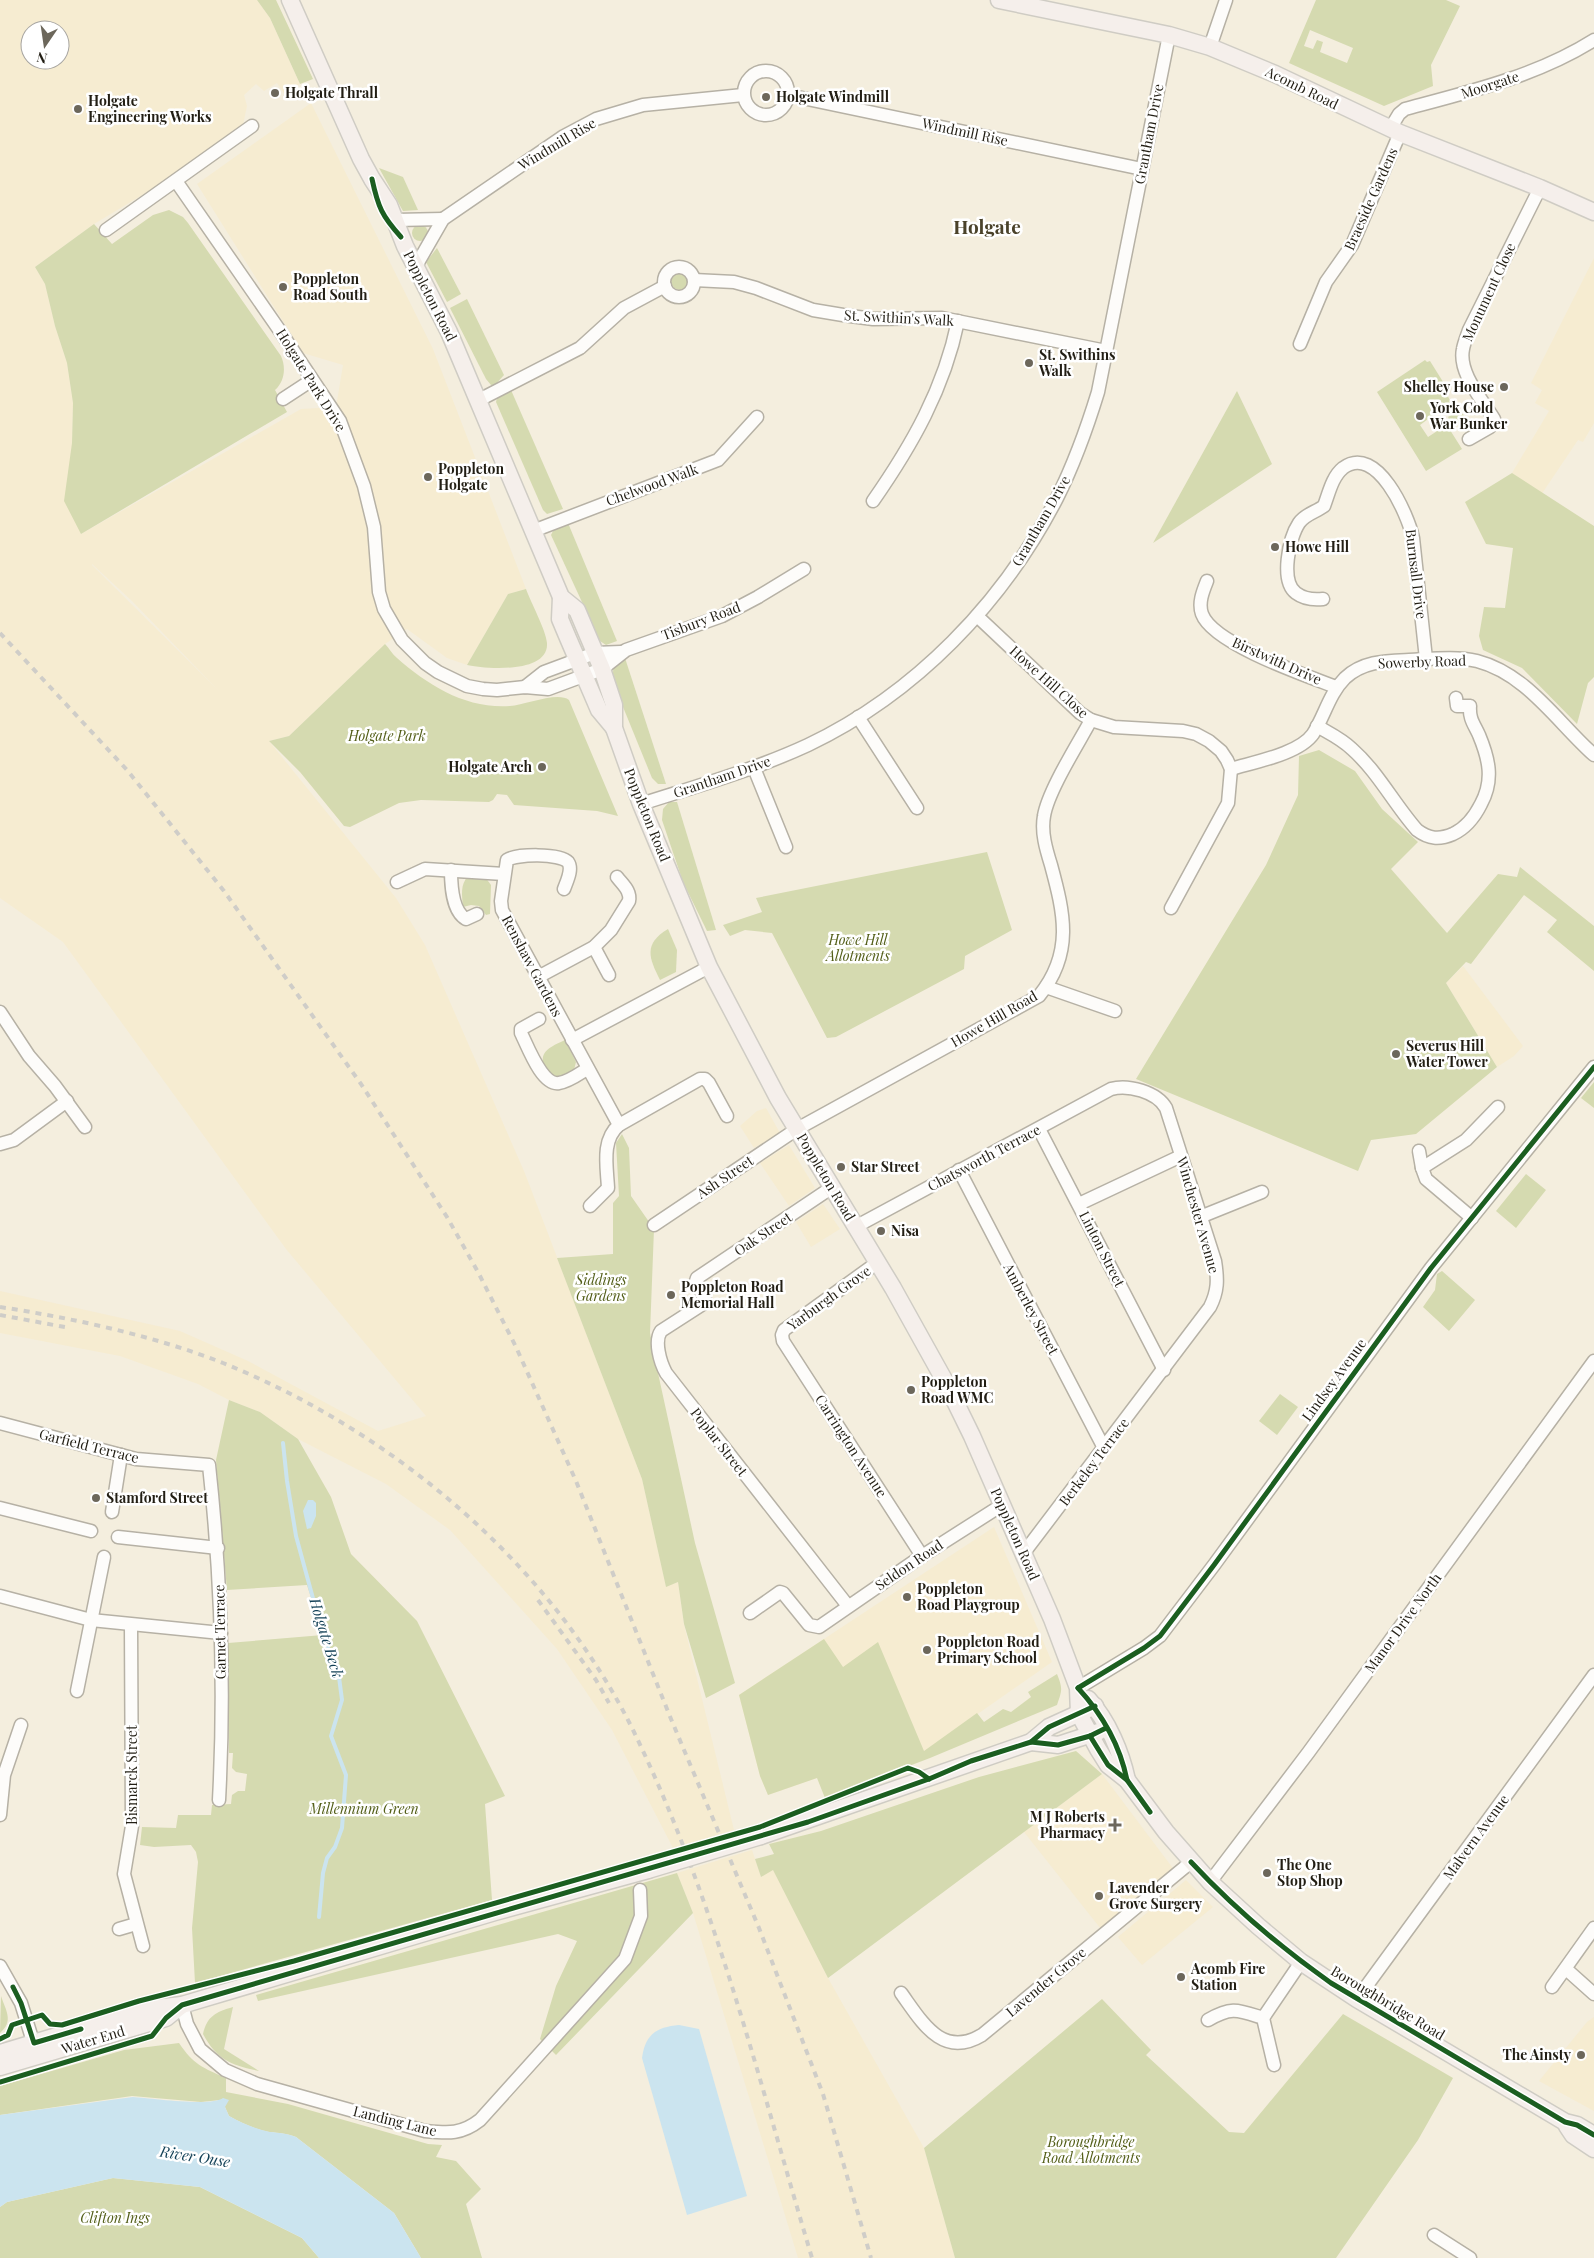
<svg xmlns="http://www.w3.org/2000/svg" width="1594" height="2258" font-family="'Playfair Display',serif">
<rect width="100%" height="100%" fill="#f4eede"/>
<g fill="#f6ecd1" fill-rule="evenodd">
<path d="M0,0H257L270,18L300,84L285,95L277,83L264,91L256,84L244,95L247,106L243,125L174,176L94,224L35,267L45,284L55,326L67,363L73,403L72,444L81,534L301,409L336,407L343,365L303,353L197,184L311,103L433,349L526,589L508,594L467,665L447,658L407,629L385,644L289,736L269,741L396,898L425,945L524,1171L642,1479L666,1586L678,1582L684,1625L734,1830L673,1848L612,1730L557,1649L450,1530L386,1484L298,1439L260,1412L229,1400L198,1384L120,1356L0,1333V1291L180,1331L248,1361L378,1431L426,1416L286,1249L63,942L0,898ZM30,30H60V60H30ZM92,564L132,601L219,691L92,565Z"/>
<path d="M1594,258V423L1583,442L1578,440L1541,495L1512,473L1549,411L1535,403L1542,390L1531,383Z"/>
<path d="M1463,966L1523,1046L1514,1056L1497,1067L1446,983Z"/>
<path d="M766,1108L780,1133L754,1148L740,1126L757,1111Z"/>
<path d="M789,1145L815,1188L789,1206L760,1163Z"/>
<path d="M823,1204L840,1229L811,1247L796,1222Z"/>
<path d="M994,1527L1052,1662L919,1755L903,1748L768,1795L760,1776L739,1695Z"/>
<path d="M1102,1774L1175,1871L1101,1929L1024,1832Z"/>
<path d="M752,1850L761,1877L773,1869L828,1978L924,2148L955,2258H798L693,1913L677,1873Z"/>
<path d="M1186,1880L1213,1907L1142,1965L1118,1937Z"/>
<path d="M1594,2017V2111L1539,2081L1587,2022Z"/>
</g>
<g fill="#d5dab0" fill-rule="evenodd">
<path d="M257,0H276L313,79L300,84L270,18Z"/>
<path d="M1316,0H1446L1460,6L1431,65L1433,86L1384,106L1289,63ZM1310,30L1353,48L1347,63L1320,52L1323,42L1317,40L1313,49L1304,46Z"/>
<path d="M379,168L403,177L418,210L403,211Z"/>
<path d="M169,210L183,217L188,223L281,356C286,367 285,381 275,390L287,412L81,534L64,501L72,443L73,403L67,363L55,326L45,284L35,267L94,224L112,244L153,215Z"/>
<circle cx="420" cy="233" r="8"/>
<path d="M437,248L461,294L447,302L426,262Z"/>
<circle cx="680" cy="281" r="9"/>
<path d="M467,299L504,375L495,385H491L486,379L450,308Z"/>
<path d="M1425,360L1427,362L1430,361L1445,385L1442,386L1451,402L1420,425L1428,437L1451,422L1448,417L1460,410L1466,419L1450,430L1462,449L1426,471L1377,392Z"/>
<path d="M511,390L563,509L547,514L543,510L496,402L497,398Z"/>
<path d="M1237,391L1272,464L1153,543Z"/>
<path d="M1512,473L1594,526V677L1588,683L1577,724L1522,668L1483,650L1479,636L1484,607L1505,608L1513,548L1486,544L1465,502Z"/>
<path d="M568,523L617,641L606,645L600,641L551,535L554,529Z"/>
<path d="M526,589C531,603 546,630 547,643C549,674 485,669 467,665L508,594Z"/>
<path d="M385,644C389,648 392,654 397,658C429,686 466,709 510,706C525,705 558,691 569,700L618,816L597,811L514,805L507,795L497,794L493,800L489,802L421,800L399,803L350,827L344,826L300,772L269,741L289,736Z"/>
<path d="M625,658L666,784H658L652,778L612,680L614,664Z"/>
<path d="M1319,750L1355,771L1382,809L1418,842L1391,869L1447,933L1498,874L1517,877L1520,867L1594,926V971L1547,932L1557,920L1524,895L1471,964L1466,962L1446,983L1497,1067L1416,1134L1371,1140L1358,1171L1136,1079L1266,865L1298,795L1299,756Z"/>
<path d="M669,802H677L716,930L707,931L683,882L662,820L663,809Z"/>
<path d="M987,852L1012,930L965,956L964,969L836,1037L827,1038L772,933L745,930L730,936L723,925L762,912L756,898Z"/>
<path d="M468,876L485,877L491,885L490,914L486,915L479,906L471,905L463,907C462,895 460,885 468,876Z"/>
<path d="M668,929L677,950L676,972L660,980C649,958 643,944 668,929Z"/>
<path d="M565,1040L576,1062L574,1070C565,1075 560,1078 550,1076C535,1055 545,1049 565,1040Z"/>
<path d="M1594,1082V1108L1581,1098Z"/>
<path d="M622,1134L629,1148L631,1196L654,1229L650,1333L658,1373L695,1543L735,1683L706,1698L684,1624L678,1582L666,1587L642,1479L557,1258L613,1254V1203L619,1196L616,1143Z"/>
<path d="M1526,1174L1546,1190L1516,1228L1496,1211Z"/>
<path d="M1442,1271L1475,1300L1449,1331L1423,1307L1435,1290L1437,1274Z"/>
<path d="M1280,1394L1298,1407L1277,1435L1259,1421Z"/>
<path d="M229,1400L260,1412L298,1439L331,1497L351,1554L417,1621L505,1796L485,1804L492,1900L195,1983L192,1928L198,1862L196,1852L191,1845L154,1847L140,1845L142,1827L176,1828L178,1815H211L212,1805L231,1804L232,1795L238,1791H245L247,1774L236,1772L232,1768L233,1753H229L228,1643L323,1635L307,1585L227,1590L216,1460Z"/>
<path d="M824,1639L843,1667L878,1642L924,1751L977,1713L984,1722L1003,1709L1011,1712L1031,1697L1028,1692L1057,1674C1063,1689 1062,1690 1057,1705L930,1758L825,1798L817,1778L768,1795L760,1776L739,1695Z"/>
<path d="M1076,1751L1102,1774L828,1978L773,1870L761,1877L755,1859L774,1854L769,1844L821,1831L979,1777Z"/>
<path d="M677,1873L693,1913L556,2055L540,2039L556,1986L577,1941L558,1934L258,2001L256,1995Z"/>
<path d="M1,1996C6,2011 14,2021 0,2033Z"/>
<path d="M1102,1999L1151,2050L1146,2055L1229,2132L1244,2133L1343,2014L1453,2078L1418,2140L1336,2258H955L924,2148Z"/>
<path d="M233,2007L224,2049L259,2071C231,2065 217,2060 203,2034C207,2016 216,2012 233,2007Z"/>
<path d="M179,2043C193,2064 203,2068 226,2078V2092L288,2104L428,2144L442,2145L436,2157L456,2161L481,2189L466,2204L482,2258H421L394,2213L296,2137C286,2133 279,2133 269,2132C255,2129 241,2123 229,2116L225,2107L220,2100L201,2102L132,2096L0,2115V2086L124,2050Z"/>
<path d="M113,2178L200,2187L302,2238L319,2258H0V2207L7,2202Z"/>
</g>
<g fill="#cbe4ef">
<path d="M308,1500H313L316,1503V1516L311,1528L307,1529L303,1511Z"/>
<path d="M679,2025L699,2029L747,2196L687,2215L642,2058C645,2035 656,2027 679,2025Z"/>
<path d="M133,2097C149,2098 212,2107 223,2098L229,2100L225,2107L229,2116C242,2123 255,2129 270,2132C280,2133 286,2133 296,2137L394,2213L421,2258H319L302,2238L200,2187L113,2178L7,2202L0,2207V2115Z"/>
</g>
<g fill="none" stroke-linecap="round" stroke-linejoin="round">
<path stroke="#cbe4ef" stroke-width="4" d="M283,1443L287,1481L296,1536L323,1635L339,1677L342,1700L331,1736L346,1775L342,1828L335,1847L327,1858L323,1873L319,1917"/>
<g stroke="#b6b1a5" stroke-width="15">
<g id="minor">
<path d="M1210,47L1226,0"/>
<circle cx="766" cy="93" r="22"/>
<path d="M788,95L1142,169"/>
<path d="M1390,129L1399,114L1405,109C1469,92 1537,76 1594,40"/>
<path d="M176,181L280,331L340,421L364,486L374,527L379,592L384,609L402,640L425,663L438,672L467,686L483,689L497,690L525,687L548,689L602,669L626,650L722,616L758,597L804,569"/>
<path d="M396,220L443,219"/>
<path d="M106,230L252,126"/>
<path d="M416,266L443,219L564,136L596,119L643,105L743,95"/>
<circle cx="679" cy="282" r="15"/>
<path d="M694,280L734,282L756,288L813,310L843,315L873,319L942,318L1106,351"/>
<path d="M1300,344L1326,282L1352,245L1400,133"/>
<path d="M283,399L312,380"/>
<path d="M479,400L580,348L624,308L665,286"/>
<path d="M1469,439L1490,427L1494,419C1482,399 1458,373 1463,349C1464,343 1467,336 1469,330L1540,188"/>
<path d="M873,501C912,445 944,389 958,321"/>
<path d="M533,531L718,460L757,417"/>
<path d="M1207,581C1203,591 1198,603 1202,614C1213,644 1307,676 1336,687"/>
<path d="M1323,599C1314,600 1304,599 1296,593C1280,581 1289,538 1299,523C1305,514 1316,512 1324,506C1329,493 1332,477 1343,468C1377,443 1408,515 1413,538L1426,659"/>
<path d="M977,616L1080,713L1091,720L1114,727L1183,731L1196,734L1209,741L1221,751L1227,760L1231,769L1228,803L1171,908"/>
<path d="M525,687L544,672L595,653L621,652"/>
<path d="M858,717L917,808"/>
<path d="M1317,726C1329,733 1342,739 1352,749C1378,772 1394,804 1417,830C1429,839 1439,840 1453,834C1466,828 1475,816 1481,804C1494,780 1489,759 1479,735C1474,724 1469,719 1470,706H1457L1456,698"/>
<path d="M754,768L786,847"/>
<path d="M1231,769C1254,762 1299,754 1313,734C1325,715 1329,694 1345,678C1363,661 1386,661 1409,660C1431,659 1456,656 1477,661C1527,674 1557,722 1594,755"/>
<path d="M641,804C697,786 754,770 808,745C915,694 1003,603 1057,498C1074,464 1087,428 1098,392L1169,35"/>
<path d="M451,870C451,885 452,911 466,919L477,914"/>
<path d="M397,882L425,869L504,874"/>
<path d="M564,889C567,881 573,869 568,862C560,853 516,854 507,860L501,901L502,910L619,1125"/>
<path d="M594,947L609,975"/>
<path d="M538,977L594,947L611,930L629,901C631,891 623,885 617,877"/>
<path d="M1046,987L1115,1011"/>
<path d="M0,1012L29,1056L55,1086L85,1127"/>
<path d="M539,1019L521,1029V1033C528,1047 542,1086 559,1083C568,1082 579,1074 587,1069"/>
<path d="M572,1040L709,967"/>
<path d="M1039,1129L1164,1370"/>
<path d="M0,1144L14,1140L67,1101"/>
<path d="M1419,1151L1422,1168"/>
<path d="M959,1170L1104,1448"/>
<path d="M831,1188L697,1278L696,1281L706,1302L661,1331C654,1341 660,1362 666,1373L848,1606"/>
<path d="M1079,1204L1181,1156"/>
<path d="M590,1206L608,1188C607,1167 601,1140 619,1125L700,1079H705L709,1083L727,1116"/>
<path d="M1200,1217L1262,1192"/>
<path d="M1472,1218L1426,1179L1422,1168L1466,1140L1498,1107"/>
<path d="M654,1225L797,1129L1039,996C1074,953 1064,913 1051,865C1046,849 1041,832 1044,816C1048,791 1078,744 1091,720"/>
<path d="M855,1227L1111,1089C1128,1084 1157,1092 1166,1108L1215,1261C1218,1280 1218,1291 1210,1307L1023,1554"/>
<path d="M878,1262L784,1330L782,1335L783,1341L922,1556"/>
<path d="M0,1423L136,1459L209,1465C221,1576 225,1688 219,1800"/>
<path d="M0,1508L91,1531"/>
<path d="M112,1512L121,1455"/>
<path d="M118,1537L218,1548"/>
<path d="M0,1596L91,1620L221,1633"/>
<path d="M750,1613L780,1592L783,1593L809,1625L819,1627L922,1556L1002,1505"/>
<path d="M131,1625L132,1826L124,1874L143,1946"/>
<path d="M1078,1688L1144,1648L1160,1636L1214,1565L1431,1268L1594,1067"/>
<path d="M77,1691L104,1557"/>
<path d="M0,1815L4,1775L21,1725"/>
<path d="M1210,1882L1308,1753L1594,1361"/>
<path d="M119,1929L136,1924"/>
<path d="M0,1966L21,2003L36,2051"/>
<path d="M1566,1969L1594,1994"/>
<path d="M1552,1987L1594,1928"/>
<path d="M901,1993C922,2022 942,2059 982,2035L1191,1862"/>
<path d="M1357,1999L1594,1675"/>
<path d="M182,2005L187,2024L200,2049L225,2070L257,2084L425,2131C447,2133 461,2135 480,2120L625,1959L641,1916L640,1890"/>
<path d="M1263,2018L1301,1962"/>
<path d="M1208,2020C1232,2006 1238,2010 1263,2018L1274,2065"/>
<path d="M1434,2235L1470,2258"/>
</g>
</g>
<g stroke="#cfccc4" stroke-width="19">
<g id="major">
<path d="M290,0L361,159L372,179L389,205L405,246L449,332L561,597L577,610L602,669L614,705V728L641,804L709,967L778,1098L893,1288L947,1385L972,1436L1052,1619L1078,1688L1079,1714L1098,1749L1108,1765L1127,1780L1166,1832L1210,1882L1258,1926L1301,1962L1357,1999L1565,2122L1577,2125L1594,2135"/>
<path d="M999,0L1169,35L1210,47L1275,74L1400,133L1540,188L1594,212"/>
<path d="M561,597L560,619L568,638L599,710L614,728"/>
<path d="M1088,1699C1108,1721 1121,1752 1127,1780"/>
<path d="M1031,1742L1058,1745L1098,1732"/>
<path d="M761,1836L1031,1742L1049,1727L1095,1706"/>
<path d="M0,2053L147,2009L182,2005L495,1912L648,1870"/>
<path d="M0,2067L166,2018L182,2005"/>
<path d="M1567,2126L1573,2135L1594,2149"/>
</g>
</g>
<use href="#minor" stroke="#fdfcfa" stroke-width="12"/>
<use href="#major" stroke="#f5efeb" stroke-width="16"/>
<g stroke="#cfcdc8" stroke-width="4" stroke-dasharray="6 6" stroke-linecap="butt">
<path d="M0,633L127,770L224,891L361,1084L447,1217L478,1272L516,1347L576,1481L671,1719L759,1928L823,2094L871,2258"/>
<path d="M0,1307C72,1318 155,1336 223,1363C394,1432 552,1565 634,1732C715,1899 759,2081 812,2258"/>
<path d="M0,1315L70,1328"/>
<path d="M538,1600L596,1680L609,1703"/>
</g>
<g stroke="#cfccc4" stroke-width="19" stroke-linecap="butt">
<path id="major-bridge" d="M648,1870L761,1836"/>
</g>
<use href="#major-bridge" stroke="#f5efeb" stroke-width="16"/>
<g stroke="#fff" stroke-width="8">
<g id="cycleway">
<path d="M372,179C378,207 382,216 401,237"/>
<path d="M1078,1688L1144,1648L1160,1636L1214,1565L1431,1268L1594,1067"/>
<path d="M1078,1688C1102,1714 1120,1746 1127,1780"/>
<path d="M1090,1736L1108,1765L1127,1780L1150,1812"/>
<path d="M1031,1742L1058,1745L1090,1736L1106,1728"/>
<path d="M1191,1862C1233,1907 1280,1947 1331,1983L1565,2122L1577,2125L1594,2135"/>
<path d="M13,1987L21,2003L34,2043L81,2029"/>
<path d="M0,2039L8,2035L12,2025L42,2015L50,2024L62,2025L139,2001L294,1961L760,1827L908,1768L919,1772L929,1779"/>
<path d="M0,2082L152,2036L166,2018L182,2005L808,1822L929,1779L971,1761L1031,1742L1049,1727L1095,1706"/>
</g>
</g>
<use href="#cycleway" stroke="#1b5e20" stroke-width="5"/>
</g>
<g fill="#6c675b" stroke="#fff" stroke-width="2">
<circle cx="275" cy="93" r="5"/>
<circle cx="766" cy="97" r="5"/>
<circle cx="78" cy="109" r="5"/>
<circle cx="283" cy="287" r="5"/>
<circle cx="1029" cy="363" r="5"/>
<circle cx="1504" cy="387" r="5"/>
<circle cx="1420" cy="416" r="5"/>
<circle cx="428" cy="477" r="5"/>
<circle cx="1275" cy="547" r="5"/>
<circle cx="542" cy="767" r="5"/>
<circle cx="1396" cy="1054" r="5"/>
<circle cx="841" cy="1167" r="5"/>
<circle cx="881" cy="1231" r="5"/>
<circle cx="671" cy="1295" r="5"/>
<circle cx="911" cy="1390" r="5"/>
<circle cx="96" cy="1498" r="5"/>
<circle cx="907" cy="1597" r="5"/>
<circle cx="927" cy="1650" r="5"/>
<path d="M1112.5 1817.5h5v5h5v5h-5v5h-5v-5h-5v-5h5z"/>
<circle cx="1267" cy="1873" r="5"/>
<circle cx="1099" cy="1896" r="5"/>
<circle cx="1181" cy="1977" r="5"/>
<circle cx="1581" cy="2055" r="5"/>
</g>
<g text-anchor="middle" stroke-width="5" stroke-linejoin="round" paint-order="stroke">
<g font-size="14" fill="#221e14" stroke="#fff">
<text transform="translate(1490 85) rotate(-18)" y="5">Moorgate</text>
<text transform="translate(1302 88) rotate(26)" y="5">Acomb Road</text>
<text transform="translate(965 132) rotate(12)" y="5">Windmill Rise</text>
<text transform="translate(1149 134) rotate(-79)" y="5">Grantham Drive</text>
<text transform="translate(557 144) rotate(-31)" y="5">Windmill Rise</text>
<text transform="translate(1371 199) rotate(-66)" y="5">Braeside Gardens</text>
<text transform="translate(1489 292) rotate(-65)" y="5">Monument Close</text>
<text transform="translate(430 296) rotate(63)" y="5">Poppleton Road</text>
<text transform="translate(899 318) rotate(3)" y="5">St. Swithin's Walk</text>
<text transform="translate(311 380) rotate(58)" y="5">Holgate Park Drive</text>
<text transform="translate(652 485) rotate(-20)" y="5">Chelwood Walk</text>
<text transform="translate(1041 521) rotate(-60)" y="5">Grantham Drive</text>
<text transform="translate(1416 574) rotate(83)" y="5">Burnsall Drive</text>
<text transform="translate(701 621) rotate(-21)" y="5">Tisbury Road</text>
<text transform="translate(1277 661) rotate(24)" y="5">Birstwith Drive</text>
<text transform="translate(1422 662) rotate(-2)" y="5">Sowerby Road</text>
<text transform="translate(1049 682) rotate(42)" y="5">Howe Hill Close</text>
<text transform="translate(722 777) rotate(-19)" y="5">Grantham Drive</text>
<text transform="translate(647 815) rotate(68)" y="5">Poppleton Road</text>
<text transform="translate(532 966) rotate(62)" y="5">Renshaw Gardens</text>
<text transform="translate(994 1019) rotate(-30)" y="5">Howe Hill Road</text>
<text transform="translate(984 1158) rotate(-28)" y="5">Chatsworth Terrace</text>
<text transform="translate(725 1177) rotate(-34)" y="5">Ash Street</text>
<text transform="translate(826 1177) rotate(59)" y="5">Poppleton Road</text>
<text transform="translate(1198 1215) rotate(74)" y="5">Winchester Avenue</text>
<text transform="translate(763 1234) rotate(-34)" y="5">Oak Street</text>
<text transform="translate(1102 1249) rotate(63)" y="5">Linton Street</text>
<text transform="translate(829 1298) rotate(-36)" y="5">Yarburgh Grove</text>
<text transform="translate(1031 1309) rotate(62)" y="5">Amberley Street</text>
<text transform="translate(1334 1380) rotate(-54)" y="5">Lindsey Avenue</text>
<text transform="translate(719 1442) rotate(52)" y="5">Poplar Street</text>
<text transform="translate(89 1446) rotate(14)" y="5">Garfield Terrace</text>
<text transform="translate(851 1446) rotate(57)" y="5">Carrington Avenue</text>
<text transform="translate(1094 1462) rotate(-53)" y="5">Berkeley Terrace</text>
<text transform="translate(1015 1534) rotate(66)" y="5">Poppleton Road</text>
<text transform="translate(909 1565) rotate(-34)" y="5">Seldon Road</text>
<text transform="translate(1403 1623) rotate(-54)" y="5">Manor Drive North</text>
<text transform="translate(220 1632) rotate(-91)" y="5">Garnet Terrace</text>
<text transform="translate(132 1775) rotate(-90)" y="5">Bismarck Street</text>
<text transform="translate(1476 1837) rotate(-54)" y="5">Malvern Avenue</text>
<text transform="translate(1046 1982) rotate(-40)" y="5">Lavender Grove</text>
<text transform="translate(1388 2003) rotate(31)" y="5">Boroughbridge Road</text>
<text transform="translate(93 2040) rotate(-17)" y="5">Water End</text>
<text transform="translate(395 2121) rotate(14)" y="5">Landing Lane</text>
</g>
<g font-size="14" font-weight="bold" fill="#221e14" stroke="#fff" text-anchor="start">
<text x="285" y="98">Holgate Thrall</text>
<text x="776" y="102">Holgate Windmill</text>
<text x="88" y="106">Holgate<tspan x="88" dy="16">Engineering Works</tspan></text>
<text x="293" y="284">Poppleton<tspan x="293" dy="16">Road South</tspan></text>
<text x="1039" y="360">St. Swithins<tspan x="1039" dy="16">Walk</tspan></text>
<text x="1494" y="392" text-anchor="end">Shelley House</text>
<text x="1430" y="413">York Cold<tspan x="1430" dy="16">War Bunker</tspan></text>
<text x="438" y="474">Poppleton<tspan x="438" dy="16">Holgate</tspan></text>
<text x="1285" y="552">Howe Hill</text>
<text x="532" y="772" text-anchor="end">Holgate Arch</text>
<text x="1406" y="1051">Severus Hill<tspan x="1406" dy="16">Water Tower</tspan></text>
<text x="851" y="1172">Star Street</text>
<text x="891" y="1236">Nisa</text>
<text x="681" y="1292">Poppleton Road<tspan x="681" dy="16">Memorial Hall</tspan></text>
<text x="921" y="1387">Poppleton<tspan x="921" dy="16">Road WMC</tspan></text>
<text x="106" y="1503">Stamford Street</text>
<text x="917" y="1594">Poppleton<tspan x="917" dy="16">Road Playgroup</tspan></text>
<text x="937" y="1647">Poppleton Road<tspan x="937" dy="16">Primary School</tspan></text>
<text x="1105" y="1822" text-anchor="end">M J Roberts<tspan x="1105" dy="16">Pharmacy</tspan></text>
<text x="1277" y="1870">The One<tspan x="1277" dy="16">Stop Shop</tspan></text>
<text x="1109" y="1893">Lavender<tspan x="1109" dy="16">Grove Surgery</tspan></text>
<text x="1191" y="1974">Acomb Fire<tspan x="1191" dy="16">Station</tspan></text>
<text x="1571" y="2060" text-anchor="end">The Ainsty</text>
</g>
<g font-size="14" font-style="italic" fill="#535e18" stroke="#fff">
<text x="387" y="741">Holgate Park</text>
<text x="858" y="945">Howe Hill<tspan x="858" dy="16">Allotments</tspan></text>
<text x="601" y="1285">Siddings<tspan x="601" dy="16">Gardens</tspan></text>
<text x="364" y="1814">Millennium Green</text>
<text x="1091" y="2147">Boroughbridge<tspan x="1091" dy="16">Road Allotments</tspan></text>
<text x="115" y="2223">Clifton Ings</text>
</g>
<g font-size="15" font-style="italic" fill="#113f55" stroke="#fff">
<text transform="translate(326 1638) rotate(73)" y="5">Holgate Beck</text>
<text transform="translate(195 2157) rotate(9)" y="5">River Ouse</text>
</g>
<g font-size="19" font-weight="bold" fill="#4a422a" stroke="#fff">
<text x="987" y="234">Holgate</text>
</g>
</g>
<g transform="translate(45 45) rotate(193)"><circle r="24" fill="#ffffff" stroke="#a7a5a1"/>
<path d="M0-4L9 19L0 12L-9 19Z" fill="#6c675b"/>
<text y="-8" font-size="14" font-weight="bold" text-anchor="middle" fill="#221e14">N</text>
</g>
</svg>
